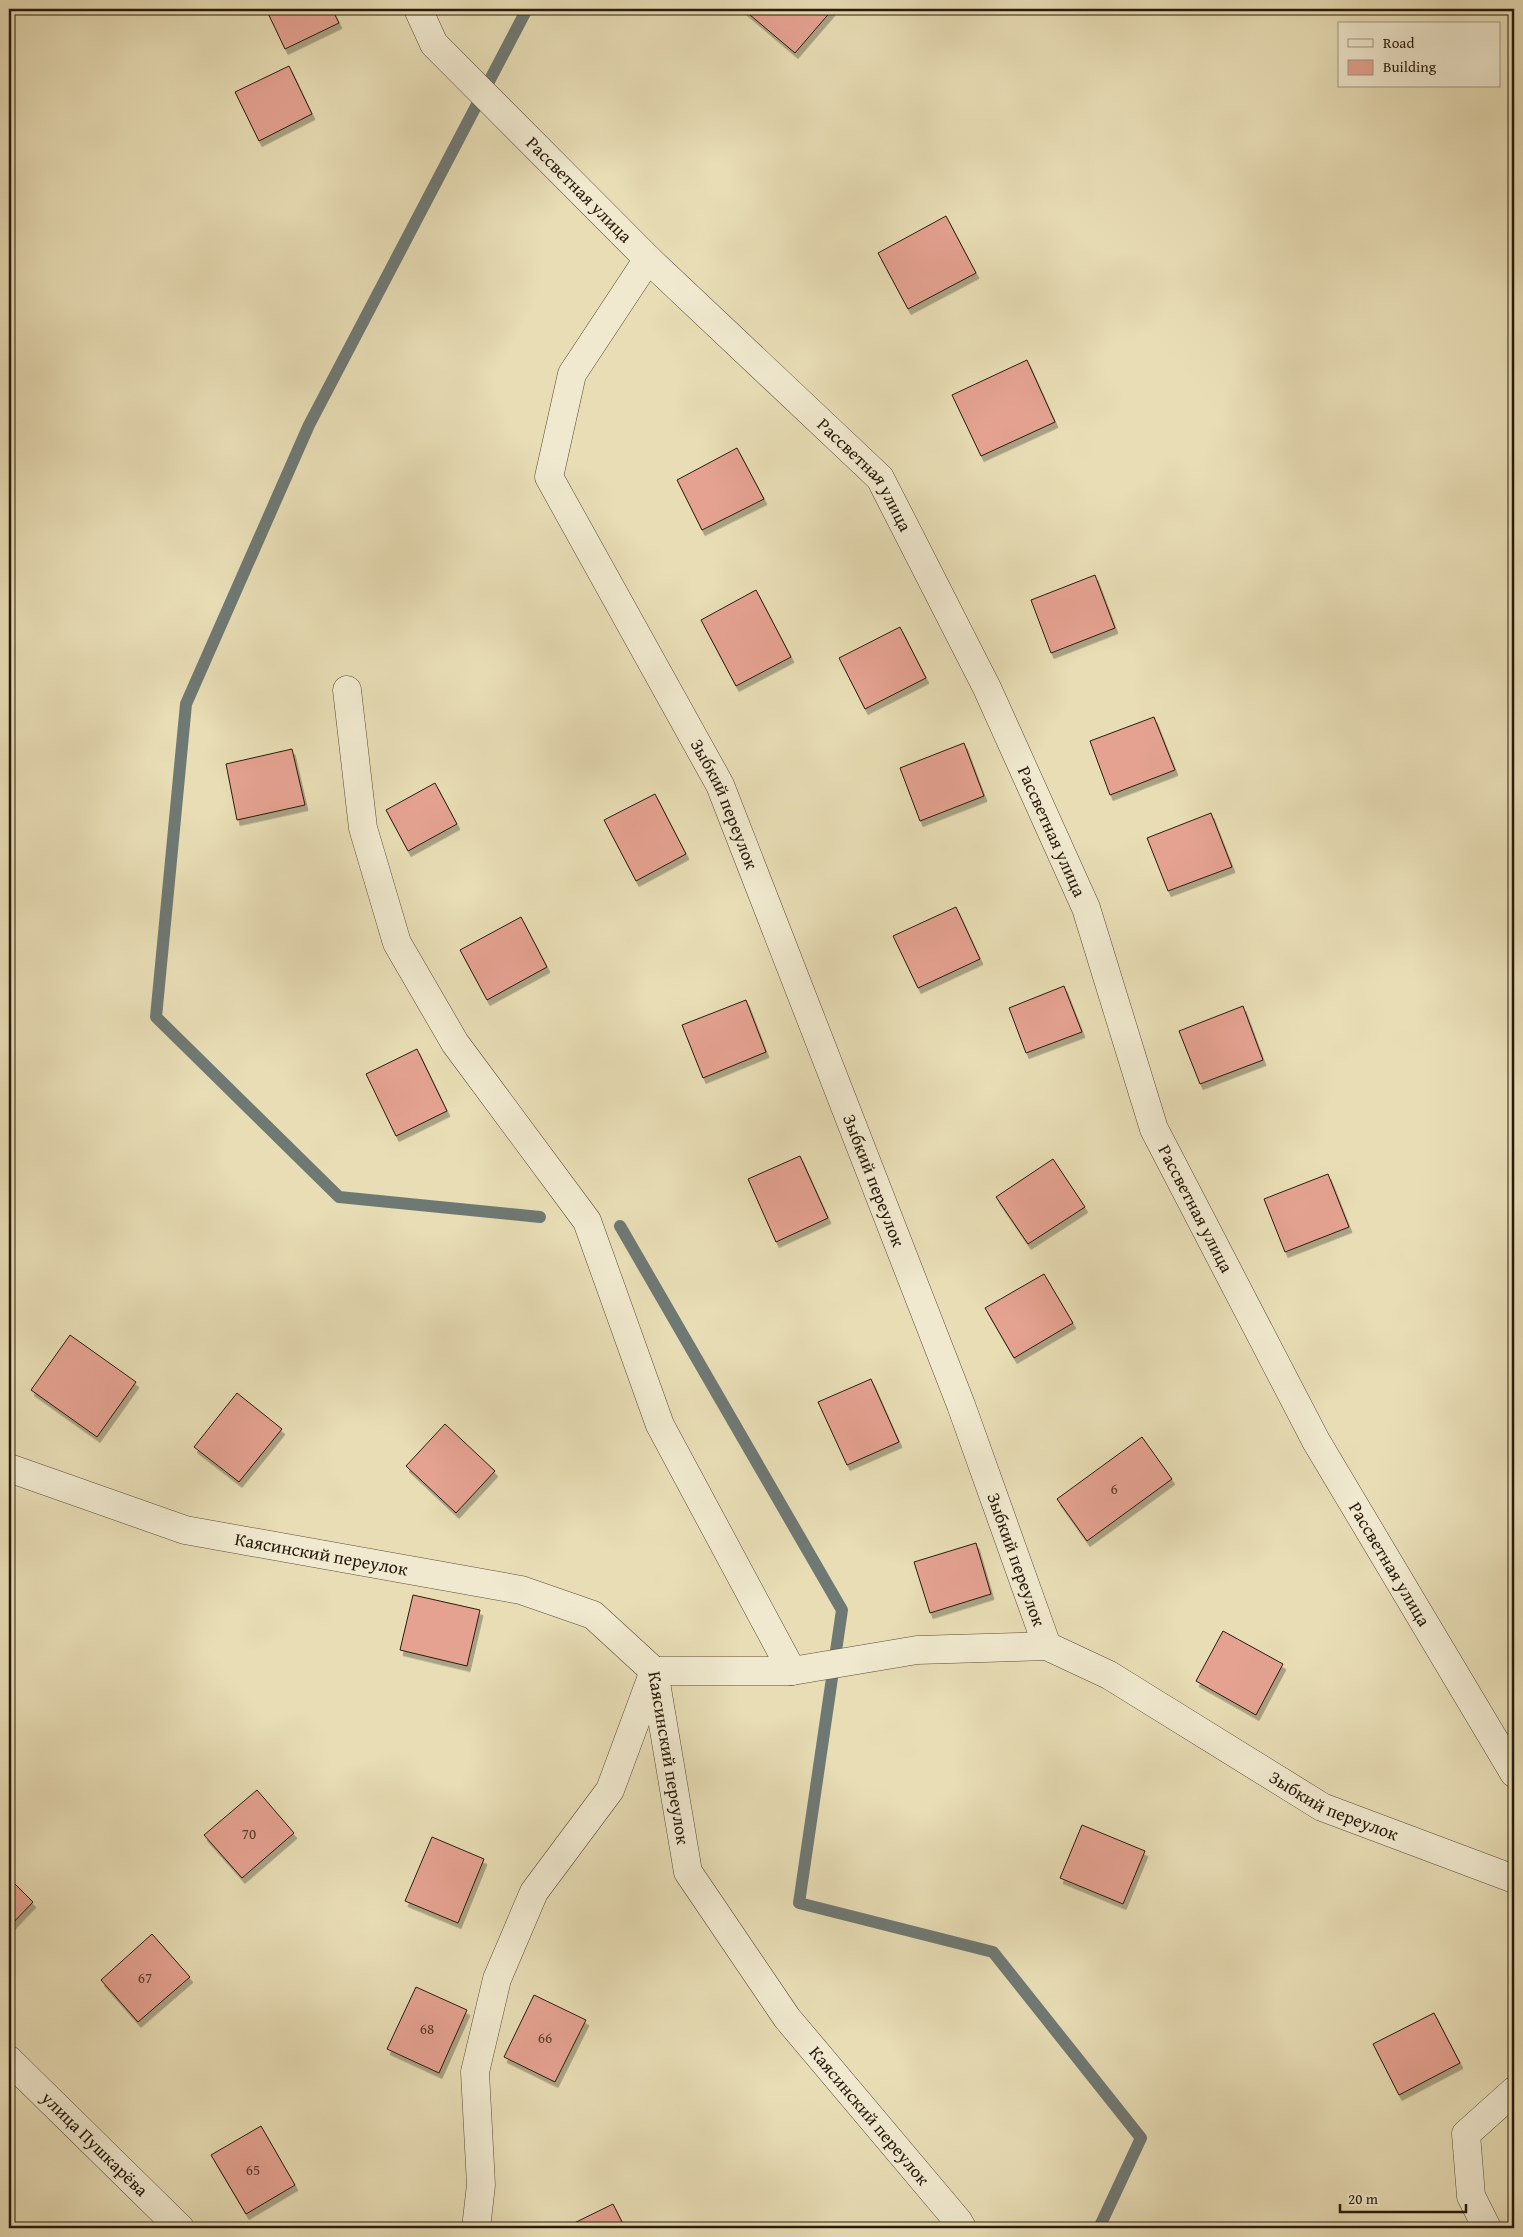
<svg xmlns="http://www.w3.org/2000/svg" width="1523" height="2237" font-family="'Gentium Book Plus',serif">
<defs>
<filter id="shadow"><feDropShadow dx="3" dy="5.5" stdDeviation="0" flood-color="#0004"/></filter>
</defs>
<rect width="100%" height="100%" fill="#e8ddb5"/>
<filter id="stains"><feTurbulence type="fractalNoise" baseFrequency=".004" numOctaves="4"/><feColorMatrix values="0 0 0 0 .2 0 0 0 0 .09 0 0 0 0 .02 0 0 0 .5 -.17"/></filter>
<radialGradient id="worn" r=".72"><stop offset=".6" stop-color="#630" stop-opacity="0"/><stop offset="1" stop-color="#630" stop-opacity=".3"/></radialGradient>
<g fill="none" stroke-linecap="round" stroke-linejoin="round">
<g stroke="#6f7974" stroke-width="12">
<path d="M527,9L309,425L186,704L156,1017L339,1197L540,1217"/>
<path d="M620,1226L842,1610L799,1903L993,1952L1141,2138L1099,2228"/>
</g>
</g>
<g fill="#e5a291" stroke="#281b0b" filter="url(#shadow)">
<path d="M266,9H332L339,23L285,49Z"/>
<path d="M743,9H831L832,10L795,53Z"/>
<path d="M289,66L312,114L259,141L235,92Z"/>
<path d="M946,216L976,273L908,309L878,253Z"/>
<path d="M1027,360L1055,422L981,456L952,395Z"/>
<path d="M737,448L764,499L702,530L677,480Z"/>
<path d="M1095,575L1115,628L1051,653L1031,600Z"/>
<path d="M756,590L791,657L736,686L701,620Z"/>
<path d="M900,627L926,678L865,709L839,658Z"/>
<path d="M1154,717L1175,770L1110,795L1090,741Z"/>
<path d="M964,743L984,796L920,821L900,768Z"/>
<path d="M292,749L305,805L237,820L226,764Z"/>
<path d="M435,783L457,824L408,851L386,810Z"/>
<path d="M655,794L686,854L636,881L604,820Z"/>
<path d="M1211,813L1232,867L1168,891L1147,838Z"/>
<path d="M956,907L980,959L918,988L893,936Z"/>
<path d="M521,917L547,967L487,1000L460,950Z"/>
<path d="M1064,986L1082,1032L1026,1053L1009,1008Z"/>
<path d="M746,1000L766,1052L703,1078L682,1025Z"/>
<path d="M1243,1006L1263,1060L1200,1084L1179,1031Z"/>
<path d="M417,1049L447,1111L396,1136L366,1074Z"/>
<path d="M800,1156L828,1218L776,1242L748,1179Z"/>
<path d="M1053,1159L1085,1207L1028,1244L996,1197Z"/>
<path d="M1328,1174L1349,1227L1285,1252L1264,1199Z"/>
<path d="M1044,1274L1073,1323L1014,1358L985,1308Z"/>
<path d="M70,1335L136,1382L97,1437L31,1390Z"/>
<path d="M871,1379L899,1442L847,1465L818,1402Z"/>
<path d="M237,1393L282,1429L239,1482L194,1447Z"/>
<path d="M445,1424L495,1471L456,1513L406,1466Z"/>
<path d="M1142,1437L1172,1479L1087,1541L1057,1499Z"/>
<path d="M976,1543L991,1594L930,1613L914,1562Z"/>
<path d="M413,1595L480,1610L467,1666L400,1650Z"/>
<path d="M1223,1631L1283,1664L1256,1715L1196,1681Z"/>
<path d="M257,1790L294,1833L242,1878L204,1835Z"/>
<path d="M1082,1825L1145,1851L1123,1904L1060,1878Z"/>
<path d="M432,1837L484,1859L458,1923L405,1901Z"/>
<path d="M9,1878L33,1902L9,1927Z"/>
<path d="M152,1934L190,1977L138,2022L101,1980Z"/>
<path d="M416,1987L467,2010L439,2073L387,2049Z"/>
<path d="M534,1995L586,2020L555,2082L504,2057Z"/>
<path d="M1434,2013L1460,2063L1399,2095L1373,2044Z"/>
<path d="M261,2126L295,2185L246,2214L211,2155Z"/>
<path d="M613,2204L625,2228H564Z"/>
</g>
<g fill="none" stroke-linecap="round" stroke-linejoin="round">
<g stroke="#584c36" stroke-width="29">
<g id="minor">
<path id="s1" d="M418,9L434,44L648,259L880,478L987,688L1086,908L1154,1129L1316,1441L1514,1773"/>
<path id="s2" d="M648,259L572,374L549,477L720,785L961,1405L1047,1646L1109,1675L1322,1807L1514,1879"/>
<path d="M347,690L363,828L397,943L455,1043L587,1221L660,1425L792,1671"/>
<path id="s3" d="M9,1468L185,1530L521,1590L593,1615L654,1671L688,1872L787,2018L958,2221L962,2228"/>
<path id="s4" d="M9,2060L180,2228"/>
<path d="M476,2228L481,2185L475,2072L497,1979L534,1892L610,1790L654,1671H792L917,1650L1047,1646"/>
<path d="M1487,2228L1471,2196L1466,2134L1514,2091"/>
</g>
</g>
<use href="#minor" stroke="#f0e9cf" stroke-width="28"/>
</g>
<g text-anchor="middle" stroke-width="4" stroke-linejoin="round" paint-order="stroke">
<g font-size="15" fill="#573d2c">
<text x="1114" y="1494">6</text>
<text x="249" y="1839">70</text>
<text x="145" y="1983">67</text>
<text x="427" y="2034">68</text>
<text x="545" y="2043">66</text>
<text x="253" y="2175">65</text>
</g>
<g font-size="18" fill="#281b0b" stroke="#f0e9cf">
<text dy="6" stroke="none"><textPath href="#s1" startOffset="244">Рассветная улица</textPath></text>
<text dy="6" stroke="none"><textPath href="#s1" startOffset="649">Рассветная улица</textPath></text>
<text dy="6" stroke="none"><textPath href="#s2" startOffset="615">Зыбкий переулок</textPath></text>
<text dy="6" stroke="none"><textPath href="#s1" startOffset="1054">Рассветная улица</textPath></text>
<text dy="6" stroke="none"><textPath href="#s2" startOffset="1020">Зыбкий переулок</textPath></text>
<text dy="6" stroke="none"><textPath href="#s1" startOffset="1459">Рассветная улица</textPath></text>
<text dy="6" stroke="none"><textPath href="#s3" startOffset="325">Каясинский переулок</textPath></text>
<text dy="6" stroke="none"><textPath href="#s2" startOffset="1425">Зыбкий переулок</textPath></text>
<text dy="6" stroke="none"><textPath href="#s1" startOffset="1864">Рассветная улица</textPath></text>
<text dy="6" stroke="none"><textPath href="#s3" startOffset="775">Каясинский переулок</textPath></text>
<text dy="6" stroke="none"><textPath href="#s2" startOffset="1846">Зыбкий переулок</textPath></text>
<text dy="6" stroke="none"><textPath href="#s3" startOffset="1195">Каясинский переулок</textPath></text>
<text dy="6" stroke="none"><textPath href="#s4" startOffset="120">улица Пушкарёва</textPath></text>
</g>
</g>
<rect width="1523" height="2237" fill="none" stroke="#e8ddb5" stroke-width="30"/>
<rect x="10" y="10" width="1503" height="2217" fill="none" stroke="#281b0b" stroke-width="2.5"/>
<rect x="15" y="15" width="1493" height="2207" fill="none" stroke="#281b0b"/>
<rect x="1338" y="22" width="162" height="65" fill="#f0e9cf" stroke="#a09781"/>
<rect x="1348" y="39" width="25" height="8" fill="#f0e9cf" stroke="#a09781"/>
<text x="1383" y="48" font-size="15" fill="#281b0b">Road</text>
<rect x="1348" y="60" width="25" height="15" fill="#e5a291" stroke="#a09781"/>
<text x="1383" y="72" font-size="15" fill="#281b0b">Building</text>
<path d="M1340 2204v8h126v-8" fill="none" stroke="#281b0b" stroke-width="2.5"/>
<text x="1348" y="2204" font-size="15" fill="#281b0b" stroke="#f0e9cf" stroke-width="4" paint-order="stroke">20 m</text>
<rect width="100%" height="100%" filter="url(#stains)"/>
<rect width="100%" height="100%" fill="url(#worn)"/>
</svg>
